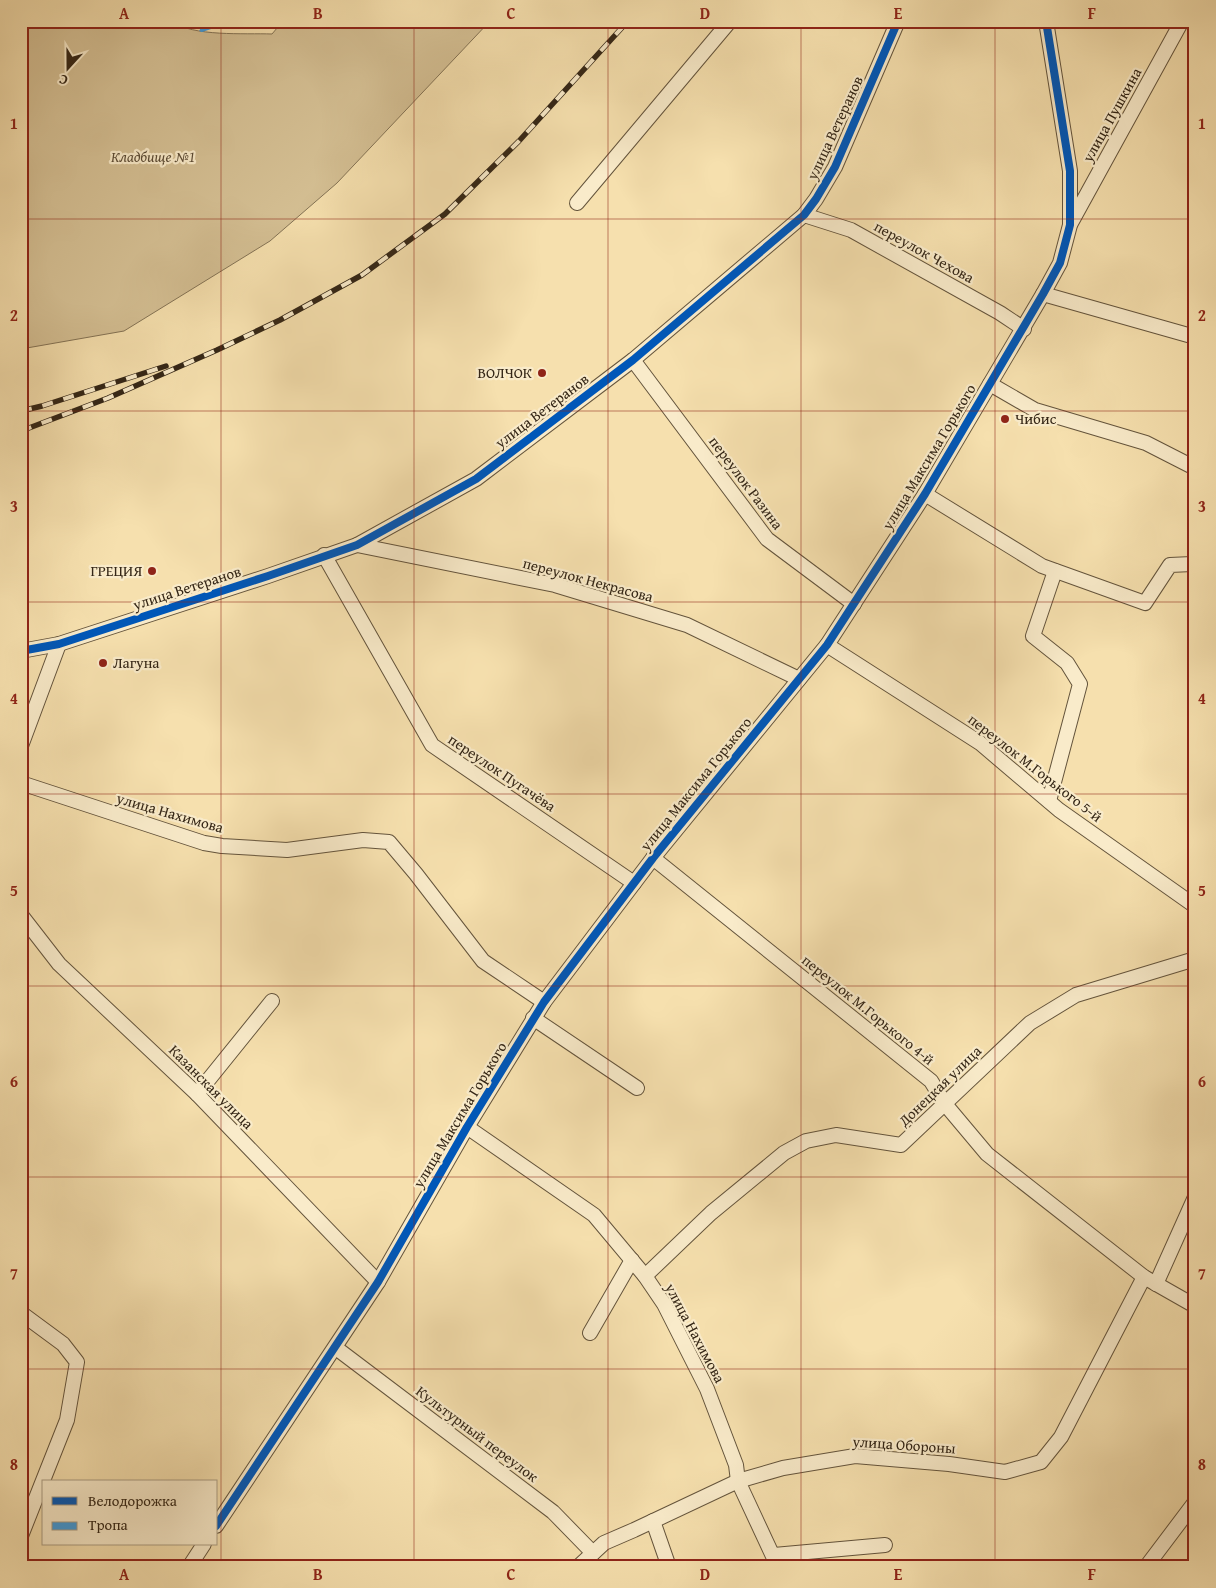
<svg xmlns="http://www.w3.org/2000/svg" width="1216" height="1588" font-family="'Gentium Book Plus',serif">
<rect width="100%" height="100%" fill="#f6e0ae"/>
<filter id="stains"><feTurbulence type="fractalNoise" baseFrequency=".004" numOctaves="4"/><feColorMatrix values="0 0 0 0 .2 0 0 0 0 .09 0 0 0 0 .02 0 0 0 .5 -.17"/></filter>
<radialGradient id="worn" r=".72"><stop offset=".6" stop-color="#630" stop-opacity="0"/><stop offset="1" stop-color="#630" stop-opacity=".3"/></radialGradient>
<path fill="#d5c094" stroke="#847355" d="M21,21H172C192,37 245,33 272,34L283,21H490L337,183L270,241L124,331L21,349Z"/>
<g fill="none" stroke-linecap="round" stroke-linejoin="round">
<g stroke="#64543c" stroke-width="16">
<g id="minor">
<path d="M577,203L730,21"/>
<path d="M804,215L851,230L1000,313L1024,329"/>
<path d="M1071,223L1182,21"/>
<path d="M1043,294L1195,337"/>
<path d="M633,360L767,539L854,604"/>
<path d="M990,384L1035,410L1146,443L1195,468"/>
<path d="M925,494L1042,566L1145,603L1170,565L1192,564L1195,566"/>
<path d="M357,545L555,585L687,625L799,679"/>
<path d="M324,555L432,745L634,883"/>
<path d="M827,645L980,743L1059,810L1195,906"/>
<path d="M21,651L59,644L268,576L357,545L476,479L633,360L804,215L816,199L835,167L898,21"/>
<path d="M21,746L59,644"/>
<path d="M21,783L204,843L222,846L287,850L363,840L389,842L416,874L483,961L544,1002"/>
<path d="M1049,801L1080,684L1067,663L1033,636L1055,571"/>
<path d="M653,858L931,1081L945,1104L987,1154L1144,1277L1195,1306"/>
<path d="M21,915L59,964L197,1094L378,1282"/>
<path d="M533,1018L637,1088"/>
<path d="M197,1094L272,1001"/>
<path d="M467,1127L594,1215L645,1276L664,1304L707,1389L736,1465L738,1481L778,1567"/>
<path d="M645,1276L711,1213L784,1153L806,1141L836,1135L901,1145L1030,1023L1076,995L1195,959"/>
<path d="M1156,1284L1195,1197"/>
<path d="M21,1313L63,1344L77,1362L67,1420L21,1536"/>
<path d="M590,1333L632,1260"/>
<path d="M336,1348L553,1512L593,1553"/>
<path d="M653,1521L669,1567"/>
<path d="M216,1526L378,1282L467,1127L544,1002L653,858L827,645L925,494L1043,294L1060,263L1070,225V171L1046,21"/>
<path d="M774,1555L885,1545"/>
<path d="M189,1567L204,1544"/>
<path d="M578,1567L604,1543L634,1530L738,1481L783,1468L855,1456L949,1464L1005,1472L1041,1462L1061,1437L1144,1277"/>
<path d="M1146,1567L1195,1502"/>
</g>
</g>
<use href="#minor" stroke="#f9ebca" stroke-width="14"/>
<g stroke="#342616" stroke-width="5.5">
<g id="rail">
<path d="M21,411L42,406L166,366"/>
<path d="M21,431L108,398L217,350L280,320L362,275L445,214L519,141L628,21"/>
</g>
</g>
<use href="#rail" stroke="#f9ebca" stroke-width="4" stroke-dasharray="11" stroke-linecap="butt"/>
<path stroke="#3e9cdf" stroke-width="6" stroke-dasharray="12 6" stroke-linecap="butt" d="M184,21L202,29L217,24L218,21"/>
<g stroke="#f9ebca" stroke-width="11">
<g id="cycleway">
<path d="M21,651L59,644L268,576L357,545L476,479L633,360L804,215L816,199L835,167L898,21"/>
<path d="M216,1526L378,1282L467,1127L544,1002L653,858L827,645L925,494L1043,294L1060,263L1070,225V171L1046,21"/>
</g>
</g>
<use href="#cycleway" stroke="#0057b8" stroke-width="8"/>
</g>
<path fill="none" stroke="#8f2418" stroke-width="1" stroke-opacity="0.55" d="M221,21V1567M414,21V1567M608,21V1567M801,21V1567M995,21V1567M21,219H1195M21,411H1195M21,602H1195M21,794H1195M21,986H1195M21,1177H1195M21,1369H1195"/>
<g fill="#8f2418" stroke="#f9ebca" stroke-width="2">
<circle cx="542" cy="373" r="5"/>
<circle cx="1005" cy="419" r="5"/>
<circle cx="152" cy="571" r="5"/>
<circle cx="103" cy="663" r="5"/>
</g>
<g text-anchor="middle" stroke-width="4.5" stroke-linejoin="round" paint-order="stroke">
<g font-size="15" fill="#342616" stroke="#f9ebca">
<text transform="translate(1112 115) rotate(-61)" y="5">улица Пушкина</text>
<text transform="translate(835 128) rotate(-65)" y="5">улица Ветеранов</text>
<text transform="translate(924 252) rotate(29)" y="5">переулок Чехова</text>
<text transform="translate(542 411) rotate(-37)" y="5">улица Ветеранов</text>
<text transform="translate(929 457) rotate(-59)" y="5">улица Максима Горького</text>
<text transform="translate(746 483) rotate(53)" y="5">переулок Разина</text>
<text transform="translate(588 580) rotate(15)" y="5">переулок Некрасова</text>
<text transform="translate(187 588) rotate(-18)" y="5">улица Ветеранов</text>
<text transform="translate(1035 768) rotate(38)" y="5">переулок М.Горького 5-й</text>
<text transform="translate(502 773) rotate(34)" y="5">переулок Пугачёва</text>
<text transform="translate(696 784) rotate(-51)" y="5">улица Максима Горького</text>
<text transform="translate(170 813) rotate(16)" y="5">улица Нахимова</text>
<text transform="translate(868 1010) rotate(39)" y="5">переулок М.Горького 4-й</text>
<text transform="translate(940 1086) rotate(-44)" y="5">Донецкая улица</text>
<text transform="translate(211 1087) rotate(45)" y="5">Казанская улица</text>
<text transform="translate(460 1115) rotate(-59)" y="5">улица Максима Горького</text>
<text transform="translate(695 1333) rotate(62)" y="5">улица Нахимова</text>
<text transform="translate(477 1434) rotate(37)" y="5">Культурный переулок</text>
<text transform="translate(904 1445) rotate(4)" y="5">улица Обороны</text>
</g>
<g font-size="15" font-style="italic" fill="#5c4c36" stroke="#f9ebca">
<text x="153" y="162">Кладбище №1</text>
</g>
<g font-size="15" fill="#342616" stroke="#f9ebca" text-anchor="end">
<text x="532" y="378">ВОЛЧОК</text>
<text x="1015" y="424" text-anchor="start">Чибис</text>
<text x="142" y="576">ГРЕЦИЯ</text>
<text x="113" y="668" text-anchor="start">Лагуна</text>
</g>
</g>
<rect width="1216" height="1588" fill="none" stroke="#f6e0ae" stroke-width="55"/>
<rect x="42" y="1480" width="175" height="65" fill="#f9ebca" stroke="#aa9c82"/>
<rect x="52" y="1497" width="25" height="8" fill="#0057b8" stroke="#aa9c82"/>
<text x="88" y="1506" font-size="15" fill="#342616">Велодорожка</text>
<rect x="52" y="1522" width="25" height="8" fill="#3e9cdf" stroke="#aa9c82"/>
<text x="88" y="1530" font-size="15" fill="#342616">Тропа</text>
<g transform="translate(68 68) rotate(201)" stroke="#f9ebca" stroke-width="4" paint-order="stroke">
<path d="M0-4L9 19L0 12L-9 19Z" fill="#342616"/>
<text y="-8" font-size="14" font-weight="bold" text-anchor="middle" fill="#342616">С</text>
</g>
<rect x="28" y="28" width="1160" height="1532" fill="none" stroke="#8f2418" stroke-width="2"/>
<g font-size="16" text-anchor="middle" font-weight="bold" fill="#8f2418">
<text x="124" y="19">A</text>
<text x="318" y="19">B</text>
<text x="511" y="19">C</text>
<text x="705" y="19">D</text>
<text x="898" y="19">E</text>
<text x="1092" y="19">F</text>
<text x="14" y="129">1</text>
<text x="1202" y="129">1</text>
<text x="14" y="321">2</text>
<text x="1202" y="321">2</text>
<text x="14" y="512">3</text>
<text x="1202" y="512">3</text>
<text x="14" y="704">4</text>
<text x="1202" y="704">4</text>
<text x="14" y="896">5</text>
<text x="1202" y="896">5</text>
<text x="14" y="1087">6</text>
<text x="1202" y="1087">6</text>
<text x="14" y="1279">7</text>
<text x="1202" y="1279">7</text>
<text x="14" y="1470">8</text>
<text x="1202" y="1470">8</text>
<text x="124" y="1580">A</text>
<text x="318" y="1580">B</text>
<text x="511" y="1580">C</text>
<text x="705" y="1580">D</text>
<text x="898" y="1580">E</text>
<text x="1092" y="1580">F</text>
</g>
<rect width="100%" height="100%" filter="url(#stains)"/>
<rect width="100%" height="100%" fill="url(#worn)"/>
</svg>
